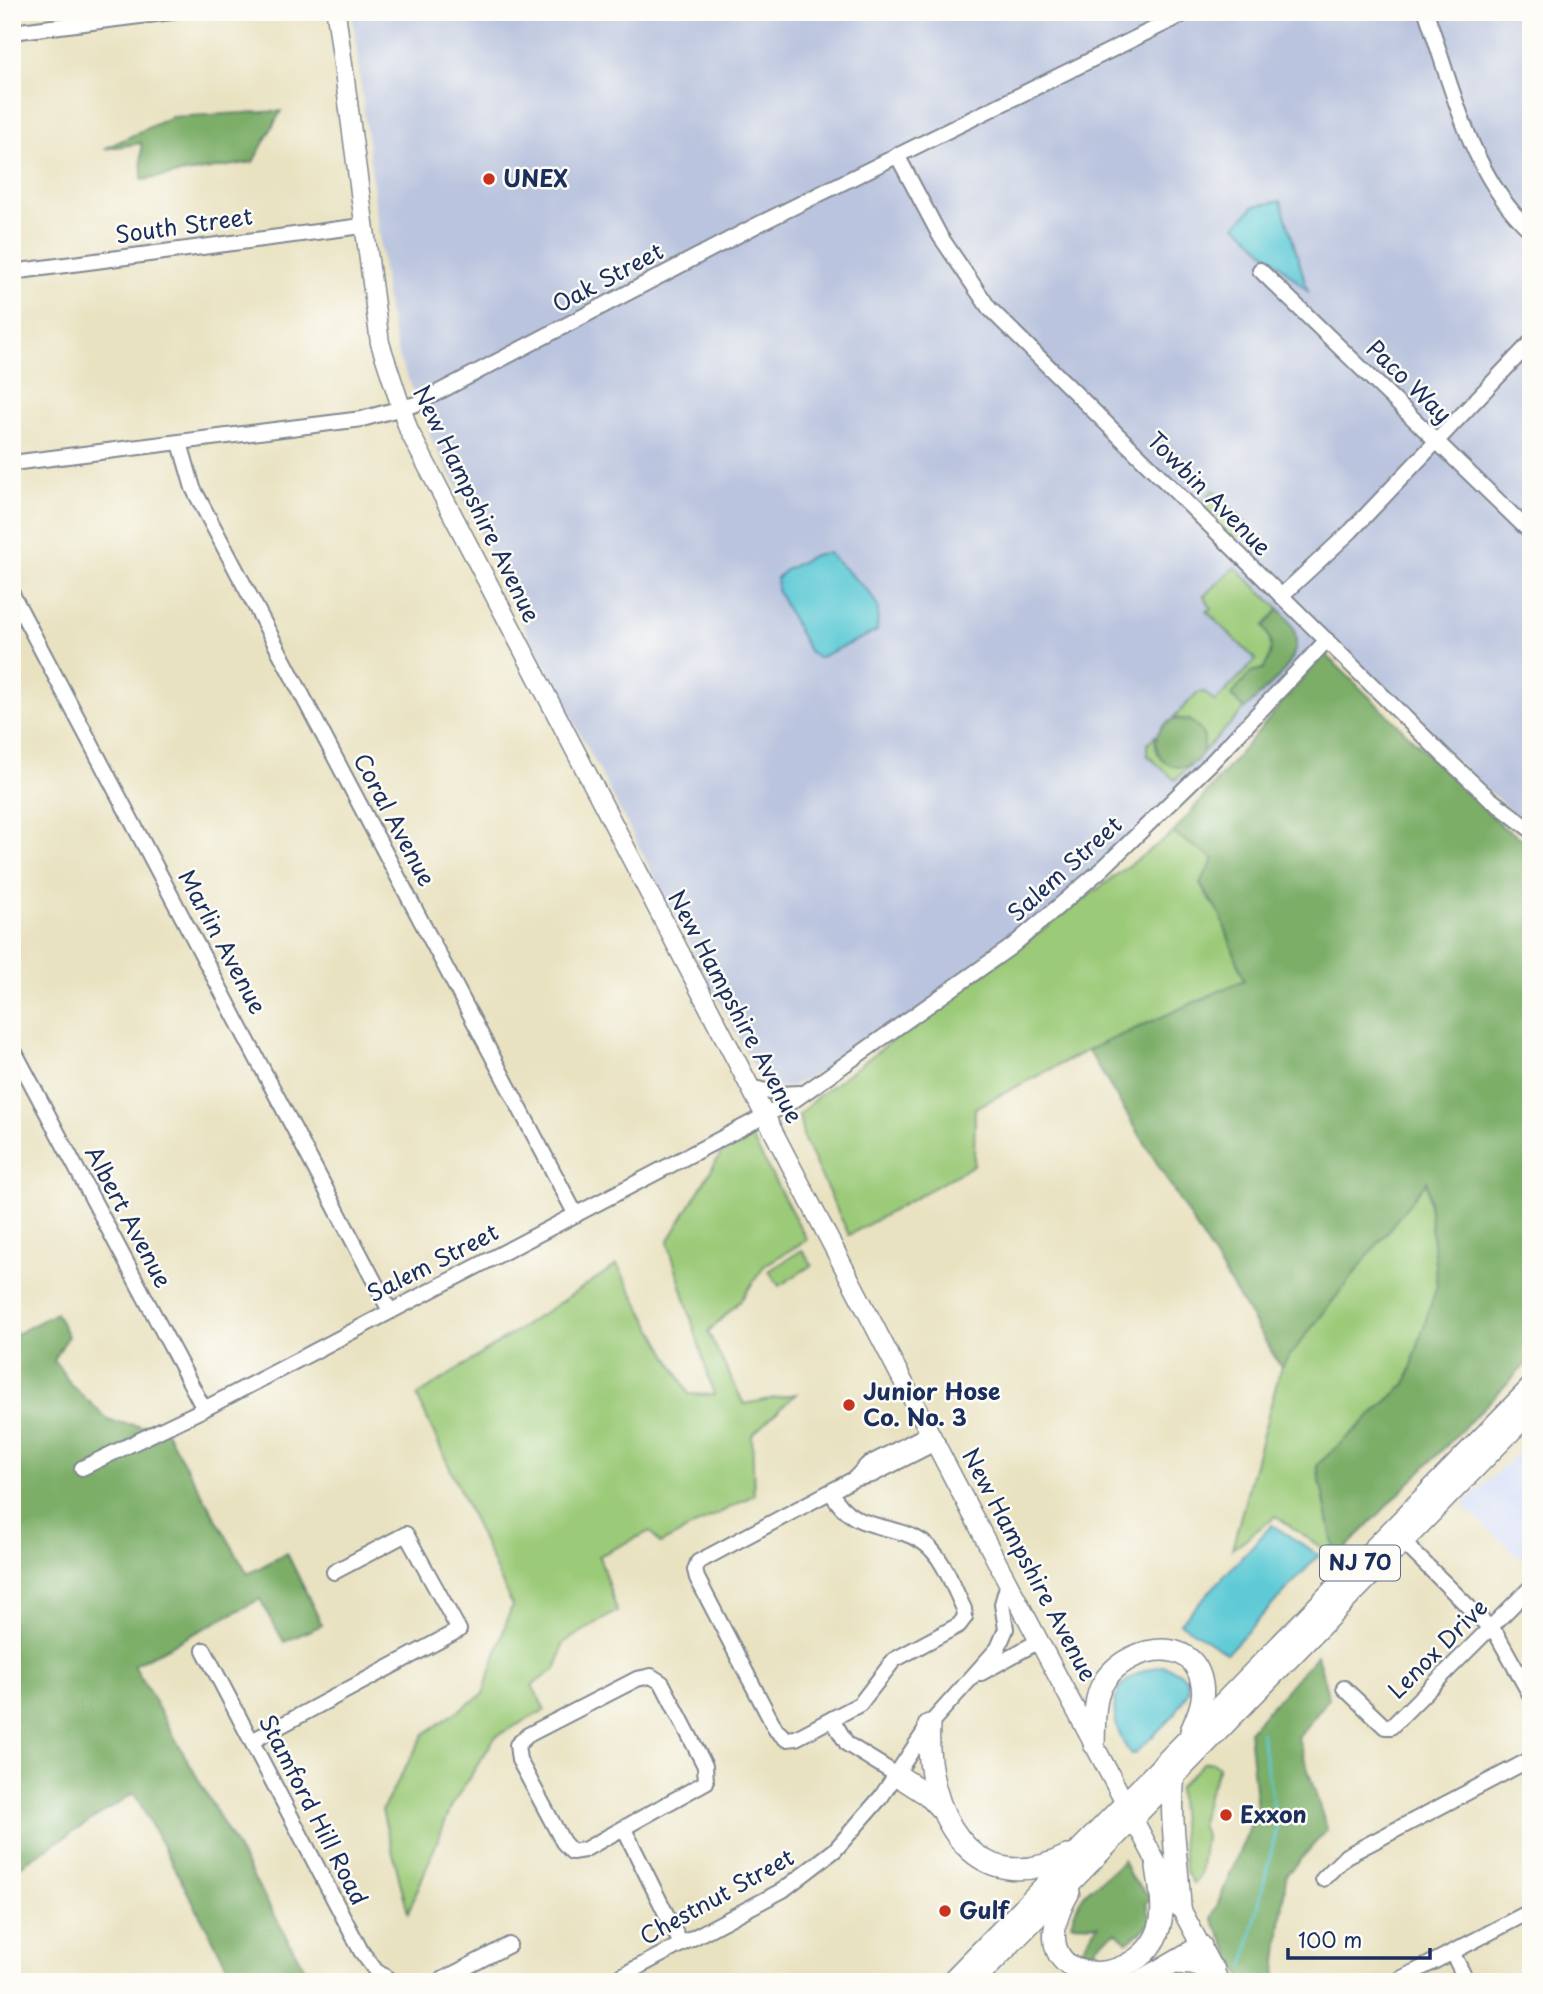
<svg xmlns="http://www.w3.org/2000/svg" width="1543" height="1994" font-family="'Playpen Sans',sans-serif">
<rect width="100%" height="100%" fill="#fdfcf7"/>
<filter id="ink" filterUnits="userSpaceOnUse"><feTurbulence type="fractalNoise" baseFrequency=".0143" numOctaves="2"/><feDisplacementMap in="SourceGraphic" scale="14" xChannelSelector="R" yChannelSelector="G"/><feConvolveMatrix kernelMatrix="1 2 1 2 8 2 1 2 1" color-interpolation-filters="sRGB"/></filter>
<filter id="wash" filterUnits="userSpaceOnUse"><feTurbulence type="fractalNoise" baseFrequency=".00686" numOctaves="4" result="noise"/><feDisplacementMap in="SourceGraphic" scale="28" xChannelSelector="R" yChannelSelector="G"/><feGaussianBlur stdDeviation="1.57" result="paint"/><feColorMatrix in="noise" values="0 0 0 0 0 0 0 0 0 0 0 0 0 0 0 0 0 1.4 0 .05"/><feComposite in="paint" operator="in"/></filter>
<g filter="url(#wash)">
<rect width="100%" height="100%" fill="#e9e2c1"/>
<path fill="#cfdaf9" d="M1531,1439V1557L1526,1562L1462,1506Z"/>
<path fill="#bac4de" d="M352,12H1531V830L1326,640L1210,764L1011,947L855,1056L788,1087H773L759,1077L527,632L462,495L430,437L428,422L399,359L388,310Z"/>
<g fill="#9bca78" stroke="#5b7c6b" stroke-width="2">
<path d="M1214,490L1249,525L1236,542L1199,506Z"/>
<path d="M1235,567L1279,609L1264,626C1284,661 1257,675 1232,696L1245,709L1201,754L1204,737L1190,720L1173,718L1197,693L1205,692L1215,702L1256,660L1206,611L1212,609L1204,596Z"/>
<path d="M1155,736L1156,747L1185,765L1192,763L1175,780L1147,755V745Z"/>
<path d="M1173,833L1214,859L1200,884L1220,914L1244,980L1088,1050L975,1108L974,1165L849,1235L804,1140L799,1115L818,1096Z"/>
<path d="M751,1137L807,1240L765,1265L741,1300L708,1332L744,1404L796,1394L752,1435L754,1495L660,1544L650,1531L599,1556L617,1611L563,1643L557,1668L532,1685L545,1710L496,1736L452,1805L408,1913L382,1810L424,1734L483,1694L512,1605L417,1396L617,1265L689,1394L714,1395L668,1242L728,1142Z"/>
<path d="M1427,1180L1437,1285L1406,1384L1317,1465L1336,1558L1276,1516L1232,1549L1281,1367Z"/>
<path d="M802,1250L812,1265L779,1286L769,1271Z"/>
<path d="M1213,1762L1219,1767L1206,1799L1201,1824L1205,1836L1200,1875L1193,1884L1185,1870L1178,1788L1203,1763Z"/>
</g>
<g fill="#7cae68" stroke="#4c6e63" stroke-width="2">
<path d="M281,111L253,162L142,180L141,143L104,149L171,117Z"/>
<path d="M1279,609C1322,650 1274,680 1245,709L1231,696L1251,672L1263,669C1274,653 1273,642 1264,626Z"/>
<path d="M1324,653L1503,827L1531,844V1359L1336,1558L1317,1465L1406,1384L1437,1285L1427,1181L1281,1367L1088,1050L1244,980L1220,914L1200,884L1214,859L1173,833Z"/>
<circle cx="1180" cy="743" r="24"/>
<path d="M56,1313L68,1336L54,1360L72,1386L110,1421L165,1430L248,1574L287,1553L322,1625L284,1642L260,1599L134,1665L312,1982H236L134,1793L12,1871V1336Z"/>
<path d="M1317,1655L1329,1698L1298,1738L1327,1830L1286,1875L1275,1982H1244L1212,1918L1257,1809L1249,1731Z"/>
<path d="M1123,1860L1131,1878L1152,1898L1146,1903L1152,1923L1127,1942L1116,1932L1097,1945L1093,1958L1081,1951L1098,1925L1071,1924C1082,1881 1100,1889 1123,1860Z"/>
</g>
<g fill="#5ecad6" stroke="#3c7c9a" stroke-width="2">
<path d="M1281,201L1308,291L1236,225L1254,206Z"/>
<path d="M828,553L870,593L878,607L877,631L818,658L809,651L777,590V578L784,571L814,555Z"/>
<path d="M1272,1525L1319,1555L1227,1653L1180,1623Z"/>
<path d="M1163,1666C1178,1670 1186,1674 1189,1690L1175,1714L1135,1754H1131C1124,1746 1122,1740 1118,1730C1106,1691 1126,1672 1163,1666Z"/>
</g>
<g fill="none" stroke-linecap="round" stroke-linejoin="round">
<path stroke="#5ecad6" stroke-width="2.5" d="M1244,1966L1277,1828L1261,1732"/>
</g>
</g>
<g filter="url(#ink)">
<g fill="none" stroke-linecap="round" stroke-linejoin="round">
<g stroke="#828890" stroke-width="18">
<g id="minor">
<path d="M1426,12C1452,86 1471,177 1531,231"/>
<path d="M12,32L172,12"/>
<path d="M897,155L940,236L989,308L1445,757L1489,798L1531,830"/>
<path d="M1260,270L1525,527"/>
<path d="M12,272L362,226"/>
<path d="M180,443L193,488L576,1215"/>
<path d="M12,463L362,419L416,404L757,225L1188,12"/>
<path d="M12,594L390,1311"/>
<path d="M1281,596L1351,531L1531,342"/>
<path d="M12,1047L204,1409"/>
<path d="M750,1087L778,1094L800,1093"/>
<path d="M82,1468L204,1409L793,1101L1011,947L1101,870L1210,764L1327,640"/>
<path d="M855,1478L867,1465L931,1432"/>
<path d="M831,1492C854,1535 890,1520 924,1543C943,1556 954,1589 964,1609L965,1617L959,1625L894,1660L860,1704L796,1738L786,1739L776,1730L697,1578L695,1570L698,1562L854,1479L872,1475L937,1442"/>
<path d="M1402,1541L1497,1635L1531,1696"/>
<path d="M204,1650L361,1951L376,1971L393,1982"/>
<path d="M981,1673L1039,1641"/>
<path d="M651,1676L662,1683L705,1766L706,1782L584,1850L572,1852L563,1842L519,1760L517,1745L528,1735L637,1679Z"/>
<path d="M1344,1688L1385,1727H1391L1531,1587"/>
<path d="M832,1719L847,1744L897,1775"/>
<path d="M252,1741L459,1630L406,1534L334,1572"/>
<path d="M624,1829L681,1944"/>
<path d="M1323,1879L1346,1856L1531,1759"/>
<path d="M1452,1952L1467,1982"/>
<path d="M12,1978L14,1982"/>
<path d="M438,1982L509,1945"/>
<path d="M610,1982L783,1890L835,1850L881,1797L929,1725L998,1648L1006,1629L1002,1604L1008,1583"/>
<path d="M1395,1982L1531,1911"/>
</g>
</g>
<g stroke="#828890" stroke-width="21">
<path id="major" d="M336,12L380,343L409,431L997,1562L1220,1982"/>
</g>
<g stroke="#828890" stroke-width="24">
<g id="highway">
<path d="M929,1725C924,1808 971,1904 1067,1856"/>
<path d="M1094,1744C1095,1724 1093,1702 1102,1685C1121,1648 1193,1630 1202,1684C1205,1700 1197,1717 1191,1731"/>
<path d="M1174,1774C1169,1820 1178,1862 1180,1907"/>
<path d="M897,1775L928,1795L940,1808"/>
<path d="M1069,1892C1010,1994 1149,1994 1161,1920C1164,1903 1159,1884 1157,1866"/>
<path d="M1174,1963L1192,1964L1214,1970"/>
<path d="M951,1982L1531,1388"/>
<path d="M973,1982L1531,1410"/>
<path d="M1139,1982L1201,1946"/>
</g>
</g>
<use href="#minor" stroke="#fff" stroke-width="14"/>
<use href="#major" stroke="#fff" stroke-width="18"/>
<use href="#highway" stroke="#fff" stroke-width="21"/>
</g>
</g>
<g fill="#c8321e" stroke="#fdfcf7" stroke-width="2.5">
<circle cx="489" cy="179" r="7"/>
<circle cx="849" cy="1405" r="7"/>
<circle cx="1226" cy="1815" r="7"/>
<circle cx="945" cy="1911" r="7"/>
</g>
<g text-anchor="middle" stroke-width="5" stroke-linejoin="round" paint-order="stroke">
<rect fill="#fdfcf7" stroke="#5f6c8c" stroke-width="2" x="1320" y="1545.5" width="80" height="35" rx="5"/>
<g font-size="21" font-weight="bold" fill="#1b2f5e">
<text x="1360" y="1570">NJ 70</text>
</g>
<g font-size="23" font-weight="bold" fill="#1b2f5e" stroke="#fdfcf7" text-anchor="start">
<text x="503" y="187">UNEX</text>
<text x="863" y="1400">Junior Hose<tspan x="863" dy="26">Co. No. 3</tspan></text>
<text x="1240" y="1823">Exxon</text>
<text x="959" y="1919">Gulf</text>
</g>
<g font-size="23" fill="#1b2f5e" stroke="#fdfcf7">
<text transform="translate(184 226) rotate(-8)" y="8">South Street</text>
<text transform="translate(608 278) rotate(-28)" y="8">Oak Street</text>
<text transform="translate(1409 382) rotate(44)" y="8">Paco Way</text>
<text transform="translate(1209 494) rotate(45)" y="8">Towbin Avenue</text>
<text transform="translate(476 504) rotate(64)" y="8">New Hampshire Avenue</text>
<text transform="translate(394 820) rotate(62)" y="8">Coral Avenue</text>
<text transform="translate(1065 869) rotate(-42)" y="8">Salem Street</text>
<text transform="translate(222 942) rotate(62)" y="8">Marlin Avenue</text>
<text transform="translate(735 1007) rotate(62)" y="8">New Hampshire Avenue</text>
<text transform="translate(128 1217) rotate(62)" y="8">Albert Avenue</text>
<text transform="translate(433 1263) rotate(-27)" y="8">Salem Street</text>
<text transform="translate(1029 1565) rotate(62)" y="8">New Hampshire Avenue</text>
<text transform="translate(1438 1649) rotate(-45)" y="8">Lenox Drive</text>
<text transform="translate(313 1810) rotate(63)" y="8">Stamford Hill Road</text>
<text transform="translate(717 1897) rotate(-29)" y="8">Chestnut Street</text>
</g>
</g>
<rect width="1543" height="1994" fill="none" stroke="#fdfcf7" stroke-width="42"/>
<path d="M1288 1948v10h142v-10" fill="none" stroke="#1b2f5e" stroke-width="3.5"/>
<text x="1298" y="1948" font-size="21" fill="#1b2f5e" stroke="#fdfcf7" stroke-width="5" paint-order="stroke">100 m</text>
</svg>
